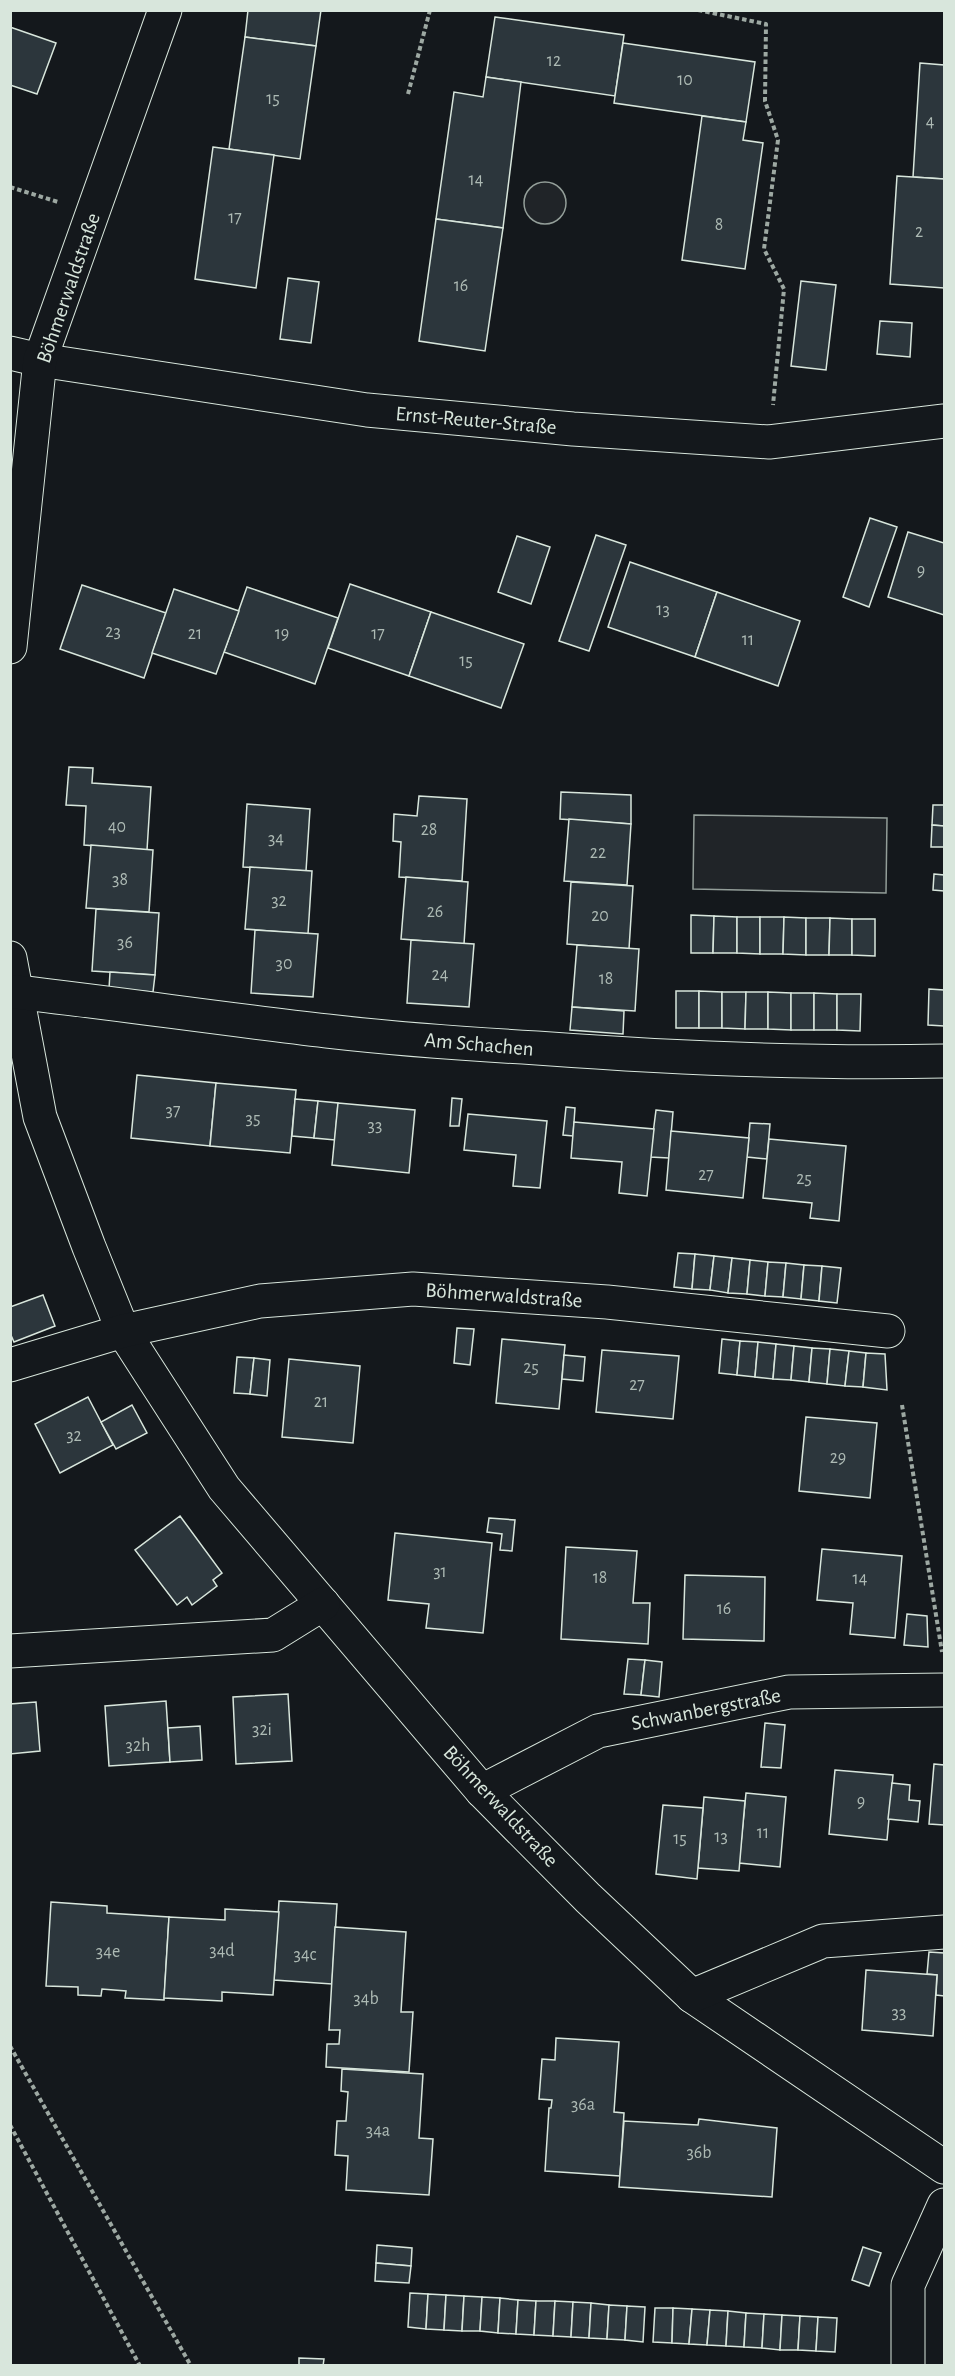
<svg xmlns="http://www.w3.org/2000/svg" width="955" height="2376" font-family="'Alegreya Sans',sans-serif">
<rect width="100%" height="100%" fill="#14181c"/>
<g fill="#202428" stroke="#939e99" stroke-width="1.5">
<circle cx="545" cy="203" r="21"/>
<path d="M694,815L887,818L886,893L693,889Z"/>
</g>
<g fill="#2c363c" stroke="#d8e6dc" stroke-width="1.5">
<path d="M248,10H321L316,46L245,37Z"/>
<path d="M495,17L624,35L615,96L486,77Z"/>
<path d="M10,27L56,43L37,94L10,85Z"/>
<path d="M245,37L316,46L300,159L229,149Z"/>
<path d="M623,43L755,62L746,122L614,103Z"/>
<path d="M920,63L944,65V179L913,177Z"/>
<path d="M486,77L521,82L503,228L436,219L454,92L483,97Z"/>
<path d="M702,116L746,122L743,140L763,143L745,269L682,260Z"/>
<path d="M213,147L274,155L256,288L195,279Z"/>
<path d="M897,176L944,179V288L890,284Z"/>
<path d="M436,219L503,228L485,351L419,341Z"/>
<path d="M288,278L319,282L311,343L280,339Z"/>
<path d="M801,281L836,285L826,370L791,366Z"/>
<path d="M880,321L912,323L910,357L877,354Z"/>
<path d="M870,518L897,527L869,607L843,597Z"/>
<path d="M908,532L944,543V615L888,597Z"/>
<path d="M596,535L626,545L589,651L559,641Z"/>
<path d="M517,536L550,547L531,604L498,592Z"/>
<path d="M630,562L717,592L695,657L608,627Z"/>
<path d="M350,584L431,612L409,676L328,648Z"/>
<path d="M82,585L166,613L144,678L60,649Z"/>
<path d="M247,587L338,618L315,684L224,652Z"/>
<path d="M174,589L239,611L216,674L152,653Z"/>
<path d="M717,592L800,621L778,686L695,657Z"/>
<path d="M431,612L524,644L501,708L409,676Z"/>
<path d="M69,767L93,768L92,783L151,787L147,850L84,845L86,806L66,805Z"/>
<path d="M561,792L631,795V824L560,819Z"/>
<path d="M419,796L467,799L462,881L399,877L401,842L393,841L394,814L417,816Z"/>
<path d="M247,804L310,809L306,871L243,867Z"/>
<path d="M933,805H944V826L932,825Z"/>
<path d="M569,819L631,824L627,885L564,881Z"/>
<path d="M932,825L944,826V847H931Z"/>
<path d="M91,845L153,850L149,912L86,908Z"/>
<path d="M250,867L312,871L308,934L245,929Z"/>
<path d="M934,874L944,875V891L933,890Z"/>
<path d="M406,877L468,882L464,944L401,939Z"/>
<path d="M571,882L633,886L629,949L567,944Z"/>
<path d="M96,909L159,913L155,975L92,971Z"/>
<path d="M691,915L714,916L713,953H691Z"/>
<path d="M714,916L737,917V953H713Z"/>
<path d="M737,917H760V954L737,953Z"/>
<path d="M760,917H784L783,954H760Z"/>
<path d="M784,917L806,918V955L783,954Z"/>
<path d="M806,918H830L829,955H806Z"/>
<path d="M830,918L852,919V955H829Z"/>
<path d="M852,919H875V956L852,955Z"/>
<path d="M255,930L318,934L313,997L251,993Z"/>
<path d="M411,940L474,944L469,1007L407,1003Z"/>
<path d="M577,945L639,949L635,1011L572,1007Z"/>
<path d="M110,972L155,975L153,992L109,989Z"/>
<path d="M929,989L944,990V1026L928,1025Z"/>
<rect x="676" y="991" width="23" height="37"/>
<path d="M699,991L722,992V1028H699Z"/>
<path d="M722,992H746L745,1029L722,1028Z"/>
<path d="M746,992H768V1029H745Z"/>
<path d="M768,992L791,993V1030L768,1029Z"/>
<rect x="791" y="993" width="23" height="37"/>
<path d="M814,993L837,994V1030H814Z"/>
<path d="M837,994H861L860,1031L837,1030Z"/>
<path d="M572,1007L624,1011L623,1034L570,1030Z"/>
<path d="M137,1075L216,1083L210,1146L131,1138Z"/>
<path d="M216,1083L296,1090L290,1153L210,1146Z"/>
<path d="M452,1098L462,1099L459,1126H450Z"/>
<path d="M295,1099L318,1101L314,1138L292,1136Z"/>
<path d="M318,1101L338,1103L335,1140L314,1138Z"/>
<path d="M338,1103L415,1110L409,1173L332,1165Z"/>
<path d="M566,1107L575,1108L573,1136L563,1135Z"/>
<path d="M656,1110L673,1112L669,1158L650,1157Z"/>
<path d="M468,1114L547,1121L540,1188L513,1186L516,1155L464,1150Z"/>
<path d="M574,1122L654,1129L647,1196L619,1193L622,1162L571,1158Z"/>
<path d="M750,1123L770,1124L767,1159L747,1157Z"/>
<path d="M671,1131L749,1138L743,1198L666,1190Z"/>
<path d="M769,1139L846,1146L839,1221L810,1218L812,1203L763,1198Z"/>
<path d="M678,1253L695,1254L692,1289L674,1287Z"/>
<path d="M695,1254L714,1256L710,1290L692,1289Z"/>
<path d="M714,1256L732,1258L728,1293L710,1290Z"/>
<path d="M732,1258L750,1260L747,1294L728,1293Z"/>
<path d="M750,1260L768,1262L765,1296L747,1294Z"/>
<path d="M768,1262L786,1263L783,1297L765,1296Z"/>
<path d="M786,1263L804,1265L801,1299L783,1297Z"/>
<path d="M804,1265L822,1266L819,1301L801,1299Z"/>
<path d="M822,1266L841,1268L837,1303L819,1301Z"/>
<path d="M43,1295L55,1326L14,1342L10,1333V1307Z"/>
<path d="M457,1328L474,1329L470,1365L454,1363Z"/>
<path d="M502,1339L565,1345L559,1409L496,1403Z"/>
<path d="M722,1339L740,1341L737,1375L719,1373Z"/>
<path d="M740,1341L758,1342L755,1377L737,1375Z"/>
<path d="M758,1342L776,1344L773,1379L755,1377Z"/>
<path d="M776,1344L794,1346L791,1380L773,1379Z"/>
<path d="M794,1346L812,1348L809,1382L791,1380Z"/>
<path d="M812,1348L830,1349L827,1384L809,1382Z"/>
<path d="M830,1349L849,1351L845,1386L827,1384Z"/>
<path d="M602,1350L679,1356L673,1419L596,1412Z"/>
<path d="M849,1351L866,1353L863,1387L845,1386Z"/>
<path d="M866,1353L885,1354L887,1390L863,1387Z"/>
<path d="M564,1355L585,1357L583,1381L562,1379Z"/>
<path d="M237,1357L254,1358L250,1394L234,1393Z"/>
<path d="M254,1358L270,1360L267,1396L250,1394Z"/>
<path d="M289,1359L360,1366L353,1443L282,1437Z"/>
<path d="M88,1397L113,1445L60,1473L35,1424Z"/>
<path d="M132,1405L147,1433L116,1449L101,1422Z"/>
<path d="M806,1417L877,1423L870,1498L799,1491Z"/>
<path d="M180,1516L222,1573L213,1580L217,1586L192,1605L187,1597L177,1605L135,1550Z"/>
<path d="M489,1518L515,1520L512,1551L500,1550L502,1534L487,1532Z"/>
<path d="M395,1533L492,1543L483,1633L426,1628L429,1604L388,1600Z"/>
<path d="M566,1547L637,1551L633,1603H650L648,1644L561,1639Z"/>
<path d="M822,1549L902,1556L895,1638L850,1634L853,1603L817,1600Z"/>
<path d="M685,1575L765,1577L764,1641L683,1639Z"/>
<path d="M907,1614L927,1616L928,1647L904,1645Z"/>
<path d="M628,1659L645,1660L641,1695L624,1694Z"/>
<path d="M645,1660L662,1662L659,1697L641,1695Z"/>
<path d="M288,1694L292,1761L236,1764L233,1697Z"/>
<path d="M166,1701L170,1762L109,1766L105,1706Z"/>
<path d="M36,1702L40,1751L10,1754V1704Z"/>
<path d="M765,1723L785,1725L781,1768L761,1767Z"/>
<path d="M200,1726L202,1760L170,1762L168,1728Z"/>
<path d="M934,1764L944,1765V1825L929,1824Z"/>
<path d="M835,1770L893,1775L887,1840L829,1834Z"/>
<path d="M892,1783L910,1785L909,1800L920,1801L918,1822L888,1819Z"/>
<path d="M746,1793L786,1797L780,1867L739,1863Z"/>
<path d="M704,1797L745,1801L739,1871L698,1868Z"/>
<path d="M663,1805L703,1808L697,1879L656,1874Z"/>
<path d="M279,1901L337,1904L332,1984L274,1980Z"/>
<path d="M51,1902L107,1906V1913L169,1917L164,2000L125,1998L126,1991L102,1989L101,1996L78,1995V1987L46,1986Z"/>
<path d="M225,1909L279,1912L273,1995L222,1992V2001L164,1998L169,1917L225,1920Z"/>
<path d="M335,1927L406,1932L401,2012H413L409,2072L326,2067L327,2044H339L340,2030H329Z"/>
<path d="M929,1952L944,1953V1996L936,1995L937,1975L927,1974Z"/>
<path d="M866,1970L937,1975L933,2036L862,2030Z"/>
<path d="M556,2038L619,2042L614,2112L624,2113L620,2176L545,2171L549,2108H551L552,2100L539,2099L542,2059L555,2060Z"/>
<path d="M342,2069L423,2074L419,2138L433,2139L429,2195L346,2190L348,2156L335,2155L337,2121H346L348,2092L341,2091Z"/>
<path d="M699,2119L777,2128L772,2197L619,2187L624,2121L698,2125Z"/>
<path d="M377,2245L412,2248L411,2266L376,2263Z"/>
<path d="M863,2247L881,2253L869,2286L852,2280Z"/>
<path d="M376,2263L411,2266L409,2283L375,2281Z"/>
<path d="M410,2293L428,2294L426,2329L408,2327Z"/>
<path d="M428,2294L446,2295L444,2330L426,2329Z"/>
<path d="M446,2295L464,2296L462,2331L444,2330Z"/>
<path d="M464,2296L482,2297L480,2331H462Z"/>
<path d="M482,2297L500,2298L498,2333L480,2331Z"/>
<path d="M500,2298L518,2300L516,2334L498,2333Z"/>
<path d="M518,2300L536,2301L534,2335L516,2334Z"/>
<path d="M536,2301H555L553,2336L534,2335Z"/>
<path d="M555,2301L573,2302L571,2337L553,2336Z"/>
<path d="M573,2302L591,2303L589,2338L571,2337Z"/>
<path d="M591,2303L609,2305L607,2339L589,2338Z"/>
<path d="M609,2305L627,2306L625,2340L607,2339Z"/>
<path d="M627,2306L645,2307L643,2342L625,2340Z"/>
<path d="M655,2308H673L672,2343L653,2342Z"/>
<path d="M673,2308L692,2309L689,2344L672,2343Z"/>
<path d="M692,2309L710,2310L707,2345L689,2344Z"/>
<path d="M710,2310L728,2311L726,2346L707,2345Z"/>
<path d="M728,2311L746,2313L744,2347L726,2346Z"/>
<path d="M746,2313L764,2314L762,2348L744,2347Z"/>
<path d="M764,2314L782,2315L780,2350L762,2348Z"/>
<path d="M782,2315L800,2316L798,2350H780Z"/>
<path d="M800,2316L818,2317L816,2351L798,2350Z"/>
<path d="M818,2317L837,2318L835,2352L816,2351Z"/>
<path d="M299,2358L324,2359L323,2366H299Z"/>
</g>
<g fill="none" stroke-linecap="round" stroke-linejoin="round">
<g stroke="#d8e6dc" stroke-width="35">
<g id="street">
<path d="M10,353L40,360L367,410L573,429L769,442L944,421"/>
<path d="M10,647L40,360L165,10"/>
<path d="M10,958L40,1117L89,1247L123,1331L224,1488L482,1791L588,1898L692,1996L944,2167"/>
<path d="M16,992C120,1004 223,1019 327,1031C397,1039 467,1044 537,1048C673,1058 809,1064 944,1061"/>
<path d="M10,1365L123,1331L260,1301L413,1289L607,1302L888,1331"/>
<path d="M10,1651L273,1635L323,1604"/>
<path d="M482,1791L598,1731L789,1692L944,1690"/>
<path d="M692,1996L823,1941L944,1932"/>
<path d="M908,2366V2285L944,2205"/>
</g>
</g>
<g stroke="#9da8a2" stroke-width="4" stroke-dasharray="4.5 3" stroke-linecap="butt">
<path d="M698,10L766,24L765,101L778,140L764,249L784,289L773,405"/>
<path d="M408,94L430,10"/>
<path d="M10,187L58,202"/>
<path d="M902,1405L942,1652"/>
<path d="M10,2046L191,2366"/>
<path d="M10,2125L140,2366"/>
</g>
<use href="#street" stroke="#14181c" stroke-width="33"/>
</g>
<g text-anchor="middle" stroke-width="4.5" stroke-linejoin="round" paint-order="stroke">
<g font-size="18" fill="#adbab4">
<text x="554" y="66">12</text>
<text x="685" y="85">10</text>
<text x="273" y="104">15</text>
<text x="930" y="127">4</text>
<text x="476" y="185">14</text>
<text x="235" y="223">17</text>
<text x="719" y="230">8</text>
<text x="919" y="237">2</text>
<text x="461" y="291">16</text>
<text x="921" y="576">9</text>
<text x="663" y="615">13</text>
<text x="113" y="637">23</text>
<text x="195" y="639">21</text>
<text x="282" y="639">19</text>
<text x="378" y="639">17</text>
<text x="748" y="645">11</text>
<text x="466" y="666">15</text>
<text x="117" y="832">40</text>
<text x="429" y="835">28</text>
<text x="276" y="844">34</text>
<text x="598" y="858">22</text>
<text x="120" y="885">38</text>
<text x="279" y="906">32</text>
<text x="435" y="917">26</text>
<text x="600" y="921">20</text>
<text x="125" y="948">36</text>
<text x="284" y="969">30</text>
<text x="440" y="980">24</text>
<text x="606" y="984">18</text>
<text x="173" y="1116">37</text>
<text x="253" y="1124">35</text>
<text x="375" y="1131">33</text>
<text x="706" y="1180">27</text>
<text x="804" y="1184">25</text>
<text x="531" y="1373">25</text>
<text x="637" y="1390">27</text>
<text x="321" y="1407">21</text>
<text x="74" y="1441">32</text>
<text x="838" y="1463">29</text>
<text x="440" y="1577">31</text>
<text x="600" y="1583">18</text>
<text x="860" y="1584">14</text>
<text x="724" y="1614">16</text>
<text x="262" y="1735">32i</text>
<text x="138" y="1751">32h</text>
<text x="861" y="1807">9</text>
<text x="763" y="1838">11</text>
<text x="721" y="1842">13</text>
<text x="680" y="1844">15</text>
<text x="222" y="1956">34d</text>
<text x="108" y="1957">34e</text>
<text x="305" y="1960">34c</text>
<text x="366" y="2004">34b</text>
<text x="899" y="2018">33</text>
<text x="583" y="2110">36a</text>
<text x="378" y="2136">34a</text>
<text x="699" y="2158">36b</text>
</g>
<g font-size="21" fill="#d8e6dc" stroke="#14181c">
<text transform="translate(68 288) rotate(-71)" y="7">Böhmerwaldstraße</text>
<text transform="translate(476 420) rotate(5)" y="7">Ernst-Reuter-Straße</text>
<text transform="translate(479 1044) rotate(5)" y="7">Am Schachen</text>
<text transform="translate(504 1295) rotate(4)" y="7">Böhmerwaldstraße</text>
<text transform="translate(706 1709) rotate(-11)" y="7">Schwanbergstraße</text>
<text transform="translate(501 1806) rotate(47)" y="7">Böhmerwaldstraße</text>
</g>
</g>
<rect width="955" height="2376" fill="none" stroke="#d8e6dc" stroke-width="24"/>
</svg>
